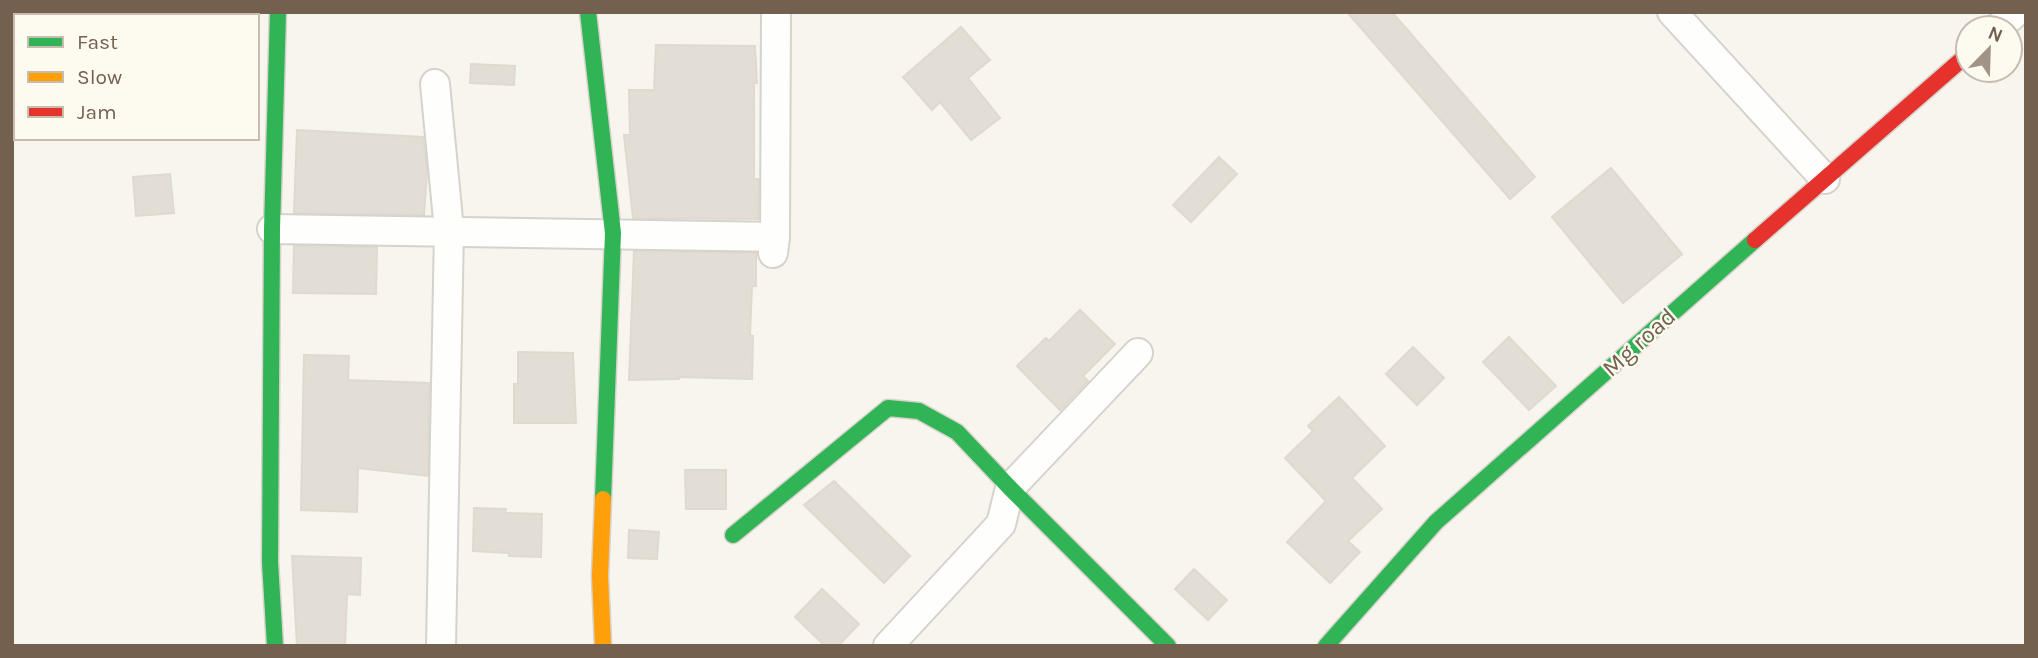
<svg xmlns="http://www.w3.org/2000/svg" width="2038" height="658" font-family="Karla,sans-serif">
<rect width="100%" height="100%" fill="#f7f5ee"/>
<g fill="#e3ded5" stroke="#dfd9d0" stroke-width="2">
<path d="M1347,12H1392L1535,177L1510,199Z"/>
<path d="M961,27L990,60L968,78L1000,118L971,140L940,102L932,110L903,77Z"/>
<path d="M656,45L755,46L757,83H754V179H759L758,219L633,218L624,135H630L629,90H654Z"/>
<path d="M471,64L515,66L514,85L470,83Z"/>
<path d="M297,130L423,137L427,172L424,215L294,213Z"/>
<path d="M1219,157L1237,174L1191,222L1173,205Z"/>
<path d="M1611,168L1682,254L1623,303L1552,217Z"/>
<path d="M170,174L174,213L136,216L133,177Z"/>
<path d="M294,246L377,247L376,294L293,293Z"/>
<path d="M634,251L756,253V286H752L750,335L753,336L752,379L679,377V379L629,380Z"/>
<path d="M1080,310L1115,344L1083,376L1088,381L1060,410L1017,366L1046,338L1049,341Z"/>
<path d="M1509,337L1556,386L1529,410L1483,362Z"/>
<path d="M1413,347L1444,378L1417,405L1386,374Z"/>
<path d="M518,352L573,353L576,423H514V384H518Z"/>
<path d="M304,355L349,356L348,380L429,383L428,476L358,468L357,512L301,510Z"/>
<path d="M1339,397L1385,446L1352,478L1382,509L1348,541L1360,552L1330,583L1287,542L1326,501L1285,458L1313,431L1308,426Z"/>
<path d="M685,470H726V509H686Z"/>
<path d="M834,481L910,556L884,583L804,505Z"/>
<path d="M474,508L506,509L505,513L542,514L541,557L509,556V553L473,551Z"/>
<path d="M629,530L659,532L657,559L628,558Z"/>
<path d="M292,556L361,558L360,595L347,594L345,646H297Z"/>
<path d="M1194,569L1227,600L1208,620L1175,589Z"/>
<path d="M822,589L859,624L838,646H825L795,617Z"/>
</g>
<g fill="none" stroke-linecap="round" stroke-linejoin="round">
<g stroke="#d6d2cc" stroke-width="32">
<g id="street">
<path d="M1672,12L1825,179"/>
<path d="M1998,28L2016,12"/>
<path d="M435,84L449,230L441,646"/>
<path d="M272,229L775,237"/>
<path d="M773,253L775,237L776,12"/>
<path d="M888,646L1001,524L1010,488L1138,353"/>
</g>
</g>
<g stroke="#d7d2cb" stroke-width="19">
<g id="fast">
<path d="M588,12L613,233L603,499"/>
<path d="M733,535L888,408L919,411L957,432L1010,488L1168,646"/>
<path d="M275,646L270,562L272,229L278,12"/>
<path d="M1326,646L1436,522L1755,240"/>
</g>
</g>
<g stroke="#d7d2cb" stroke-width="19">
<path id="slow" d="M603,499L600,576L603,646"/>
</g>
<g stroke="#d7d2cb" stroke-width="19">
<path id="jam" d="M1755,240L1968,54"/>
</g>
<use href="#street" stroke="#fefefc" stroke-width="28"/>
<use href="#fast" stroke="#30b455" stroke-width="16"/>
<use href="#slow" stroke="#ff9f0a" stroke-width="16"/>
<use href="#jam" stroke="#e5322d" stroke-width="16"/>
</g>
<g text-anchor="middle" stroke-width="5" stroke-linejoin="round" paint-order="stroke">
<g font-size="24" fill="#73604f" stroke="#fdfaf0">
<text transform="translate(1639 342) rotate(-42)" y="8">Mg road</text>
</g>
</g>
<rect width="2038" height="658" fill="none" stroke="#73604f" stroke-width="28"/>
<rect x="14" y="14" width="245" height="126" fill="#fdfaf0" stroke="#c6bcb0" stroke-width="2"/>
<rect x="28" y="37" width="35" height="10" fill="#30b455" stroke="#c6bcb0" stroke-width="2"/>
<text x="77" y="49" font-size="21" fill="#73604f">Fast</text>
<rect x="28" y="72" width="35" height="10" fill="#ff9f0a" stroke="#c6bcb0" stroke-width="2"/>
<text x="77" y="84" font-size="21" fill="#73604f">Slow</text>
<rect x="28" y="107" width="35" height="10" fill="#e5322d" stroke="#c6bcb0" stroke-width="2"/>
<text x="77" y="119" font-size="21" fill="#73604f">Jam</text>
<g transform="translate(1989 49) rotate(23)"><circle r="33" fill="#fdfaf0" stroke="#c6bcb0" stroke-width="2"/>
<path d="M0-5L12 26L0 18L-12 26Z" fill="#a19487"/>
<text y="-10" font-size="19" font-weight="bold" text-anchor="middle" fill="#73604f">N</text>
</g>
</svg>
